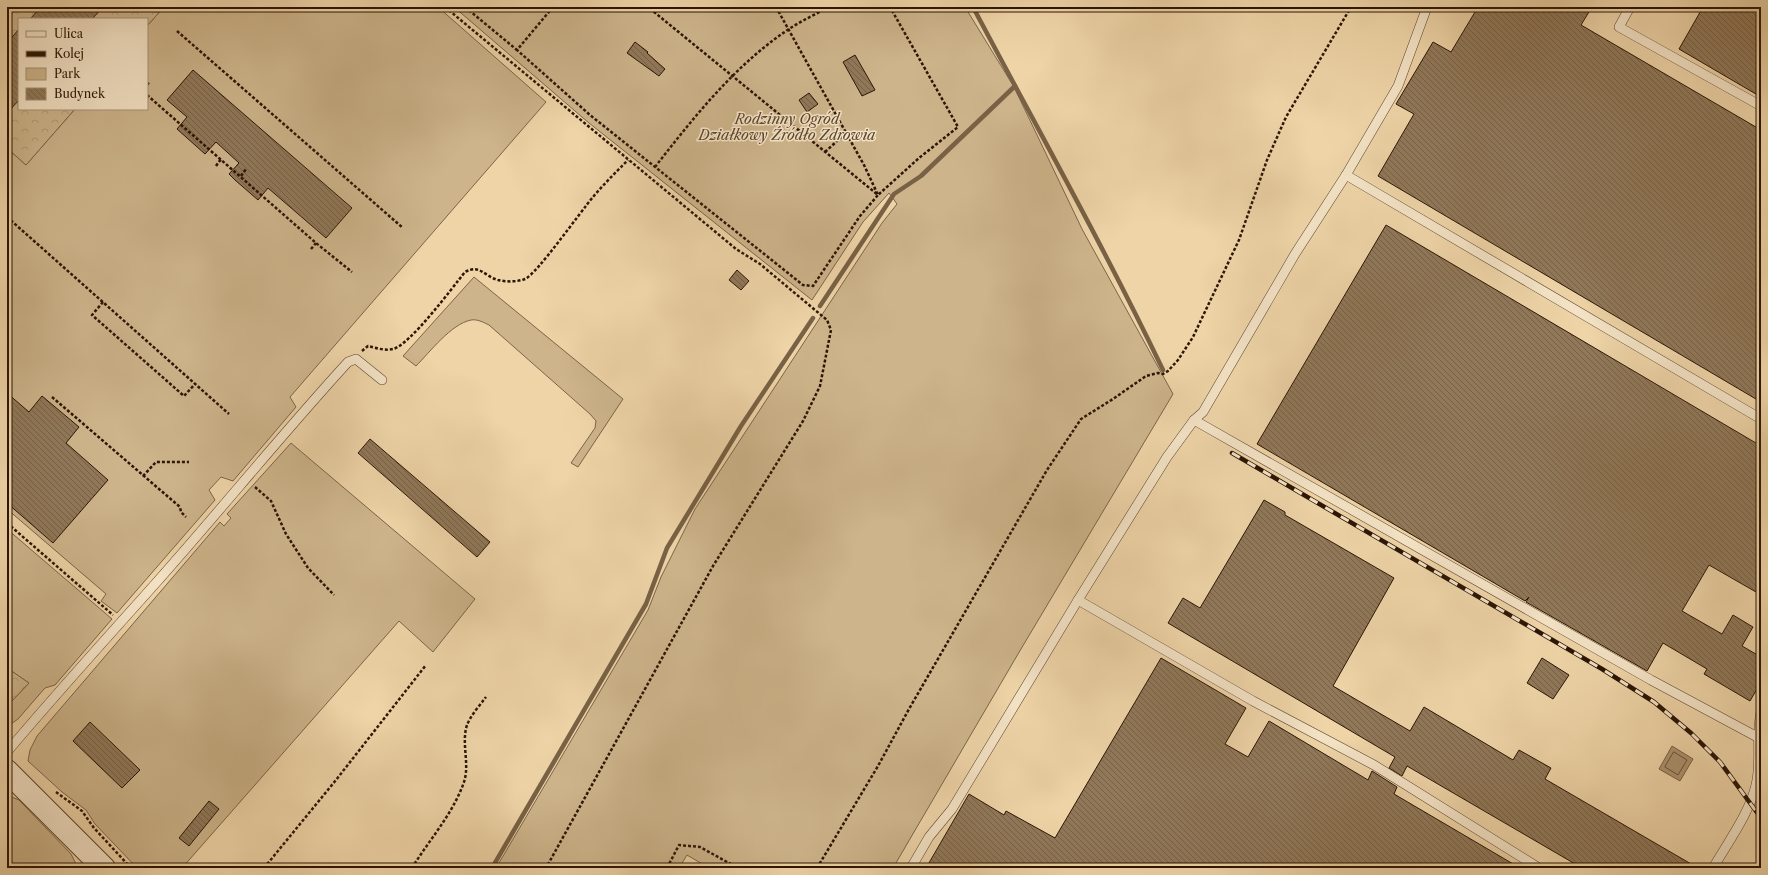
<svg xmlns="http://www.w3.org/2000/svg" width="1768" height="875" font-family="'Libre Caslon Text',serif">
<defs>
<pattern id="forest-crowns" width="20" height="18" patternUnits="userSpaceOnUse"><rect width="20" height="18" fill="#cdb48b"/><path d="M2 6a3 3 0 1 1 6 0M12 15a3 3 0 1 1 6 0" fill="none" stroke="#b09a76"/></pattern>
<pattern id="building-back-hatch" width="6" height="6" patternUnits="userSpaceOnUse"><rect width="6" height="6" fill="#907859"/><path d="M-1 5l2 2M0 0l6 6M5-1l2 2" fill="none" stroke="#766148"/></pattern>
</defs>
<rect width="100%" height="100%" fill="#eed4a7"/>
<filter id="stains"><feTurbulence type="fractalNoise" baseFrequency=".005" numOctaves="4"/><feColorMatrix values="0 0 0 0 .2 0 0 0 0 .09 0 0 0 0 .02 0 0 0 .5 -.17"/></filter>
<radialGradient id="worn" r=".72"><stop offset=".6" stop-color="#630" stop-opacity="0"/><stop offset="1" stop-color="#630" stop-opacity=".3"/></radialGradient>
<g fill="#cdb48b" stroke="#7c6448">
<path d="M164,7H438L546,102L290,397L296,407L233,481L221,477L209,490L215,500L117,613L101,601L106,594L7,509V148L26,165L75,109H147V26Z"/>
<path d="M454,7H965L1014,87L1082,229L1173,394L1018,654L893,868H709L687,855L679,868H496L648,610L661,577L695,509L882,223L897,204L889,193L863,222L812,300L589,123Z"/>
<path d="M474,277L623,399L578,467L571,463L595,428L596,421L590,414L489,325C483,322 477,319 471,320C451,324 430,352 416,366L403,356Z"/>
<path d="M291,443L475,599L433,652L399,621L182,868H137L95,824L86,810L62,792L28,761L30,750L37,736L220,522L224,526L231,518L227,514Z"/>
<path d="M7,529L112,619L55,685L45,688L18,719L7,727V703H10L29,683L7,668Z"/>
<path d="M7,795L19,800L71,854L78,868H7Z"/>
</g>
<g fill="url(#forest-crowns)" stroke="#7c6448">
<path d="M7,7H164L147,26V19H19V109H75L26,165L7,148Z"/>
<path d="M7,668L29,683L10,703H7Z"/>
</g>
<path fill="#ac9370" stroke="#786145" d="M1672,746L1693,759L1680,781L1659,769Z"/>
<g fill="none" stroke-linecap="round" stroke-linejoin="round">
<path stroke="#6c543a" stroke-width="1" d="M1674,752L1687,760L1678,775L1665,767Z"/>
<g stroke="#786145" stroke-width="4.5">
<path d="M973,7C1037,128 1104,247 1163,370"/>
<path d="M820,306L894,194L921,176L1015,86"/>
<path d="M492,868L646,604L667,548L741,426L813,318"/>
</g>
</g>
<g fill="url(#building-back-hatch)" stroke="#2b1505">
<path d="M41,7H103L92,19H30Z"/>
<path d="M1478,7H1592L1581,25L1761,130V402L1378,176L1414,114L1396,104L1433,42L1451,52Z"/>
<path d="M1703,7H1761V97L1679,49Z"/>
<path d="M19,29V100L7,113V43Z"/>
<path d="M635,42L648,52L647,53L665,69L659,76L627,53Z"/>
<path d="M855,55L875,90L862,96L843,62Z"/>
<path d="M193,70L352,208L326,238L268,188L258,200L235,180L229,174L239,163L216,142L205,154L177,129L187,117L167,100Z"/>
<path d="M809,93L818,104L807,112L799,100Z"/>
<path d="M1386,225L1761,446V583L1756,592L1709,565L1682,611L1722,634L1733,615L1753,627L1742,646L1761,657V682L1750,701L1704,674L1707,669L1663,643L1647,671L1526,602L1529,597L1525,601L1257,444Z"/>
<path d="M737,270L749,281L741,290L729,280Z"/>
<path d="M7,393L29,412L42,396L79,427L66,443L108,480L53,543L7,503Z"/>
<path d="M370,439L490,542L477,557L358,453Z"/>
<path d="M1264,500L1285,512V515L1394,578L1333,686L1410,731L1424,707L1513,760L1519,750L1551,768L1545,779L1698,868H1582L1407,766L1402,776L1389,768L1395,757L1168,623L1183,598L1200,608Z"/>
<path d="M1161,658L1246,708L1225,744L1248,757L1269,721L1368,780L1372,771L1397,787L1394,794L1520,868H926L969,794L1004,815L1006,811L1055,838Z"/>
<path d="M1542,658L1569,675L1553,699L1527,683Z"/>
<path d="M90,722L140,770L122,788L73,741Z"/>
<path d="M209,801L219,809L189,846L179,838Z"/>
</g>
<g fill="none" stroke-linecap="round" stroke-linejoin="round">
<g stroke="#5c452e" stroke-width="10">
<g id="service">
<path d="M1630,7L1619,27L1761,106"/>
<path d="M1346,175L1761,419"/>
<path d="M1194,420L1651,680L1761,739"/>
<path d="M1078,600L1253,701L1374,765L1539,868"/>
<path d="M7,752C55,695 105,640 155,584C220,511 282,434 348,362L356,359L382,380"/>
<path d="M911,868L929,837L952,809L1078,600L1167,457L1194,420L1203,412L1295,254L1346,175L1398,86L1427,7"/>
<path d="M1713,868C1728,842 1752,810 1757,780C1761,757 1756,734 1761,712"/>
</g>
</g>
<g stroke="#5c452e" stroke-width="24">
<path id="tertiary" d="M7,771L104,868"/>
</g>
<g stroke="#2b1505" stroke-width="2.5" stroke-dasharray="3 2" stroke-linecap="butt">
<path d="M445,7L736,249L760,264L827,320L831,330L820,386L803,421L713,566L546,868"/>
<path d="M465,7L517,50"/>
<path d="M553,7L517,50L590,115L803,285L813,286L860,216L878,195L648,7"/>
<path d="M776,7L864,165L878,195L919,158L958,127L890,7"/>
<path d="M177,31L403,228"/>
<path d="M147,85L150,81"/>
<path d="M147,95L316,243L352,272"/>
<path d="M825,152L846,133"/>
<path d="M216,166L221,159"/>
<path d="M655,167C694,117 735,65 789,29C801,21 816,14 829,7"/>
<path d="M241,176L246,169"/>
<path d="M7,217L229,414"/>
<path d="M311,249L316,243"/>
<path d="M103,302L92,315L184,396L195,384"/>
<path d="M362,351L368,346C376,348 385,351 393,349C410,345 452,288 465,272C480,264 484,276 498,280C506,282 517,282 525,279C536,275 581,211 593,197C604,184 616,172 628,160"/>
<path d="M52,397L180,507L181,512L186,517"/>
<path d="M143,476L156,462H189"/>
<path d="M255,487L271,501L286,534L308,568L334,595"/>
<path d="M7,523L113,615"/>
<path d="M56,792L82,811L94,828L131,868"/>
<path d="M264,868L336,780L426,665"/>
<path d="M412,868C429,840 453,814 464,782C470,764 461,743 467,725C471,715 480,705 486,697"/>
<path d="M667,868L679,845L700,847L738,868"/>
<path d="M817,868L878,766L909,709L1047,470L1081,419L1113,399L1146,376L1158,373L1163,374L1168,371L1178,360L1193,337L1239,240L1267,160L1286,117L1351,7"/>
</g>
<use href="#service" stroke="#f4e3c6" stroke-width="9"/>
<use href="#tertiary" stroke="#f4e3c6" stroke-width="22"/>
<g stroke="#2b1505" stroke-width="4.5">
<path id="rail" d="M1232,453L1602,669L1654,702L1691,733L1720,762L1761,818"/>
</g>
<use href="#rail" stroke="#f4e3c6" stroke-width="3" stroke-dasharray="9" stroke-linecap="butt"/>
</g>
<g text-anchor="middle" stroke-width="3" stroke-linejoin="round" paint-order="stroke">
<g font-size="14" font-style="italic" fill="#5c452d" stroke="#f4e3c6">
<text x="787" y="124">Rodzinny Ogród<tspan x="787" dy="16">Działkowy Źródło Zdrowia</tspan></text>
</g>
</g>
<rect width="1768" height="875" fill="none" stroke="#eed4a7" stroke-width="24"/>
<rect x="8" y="8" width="1752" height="859" fill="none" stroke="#2b1505" stroke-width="2"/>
<rect x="12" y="12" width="1744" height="851" fill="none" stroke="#2b1505"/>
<rect x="18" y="18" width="130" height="92" fill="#f4e3c6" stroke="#a49179"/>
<rect x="26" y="31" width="20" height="6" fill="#f4e3c6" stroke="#a49179"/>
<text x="54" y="38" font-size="12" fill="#2b1505">Ulica</text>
<rect x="26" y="51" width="20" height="6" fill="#2b1505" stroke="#a49179"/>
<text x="54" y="58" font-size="12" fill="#2b1505">Kolej</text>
<rect x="26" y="68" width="20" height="12" fill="#cdb48b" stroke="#a49179"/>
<text x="54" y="78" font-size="12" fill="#2b1505">Park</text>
<rect x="26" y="88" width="20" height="12" fill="url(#building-back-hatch)" stroke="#a49179"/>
<text x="54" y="98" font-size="12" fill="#2b1505">Budynek</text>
<rect width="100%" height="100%" filter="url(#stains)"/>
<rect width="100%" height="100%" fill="url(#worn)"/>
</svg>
